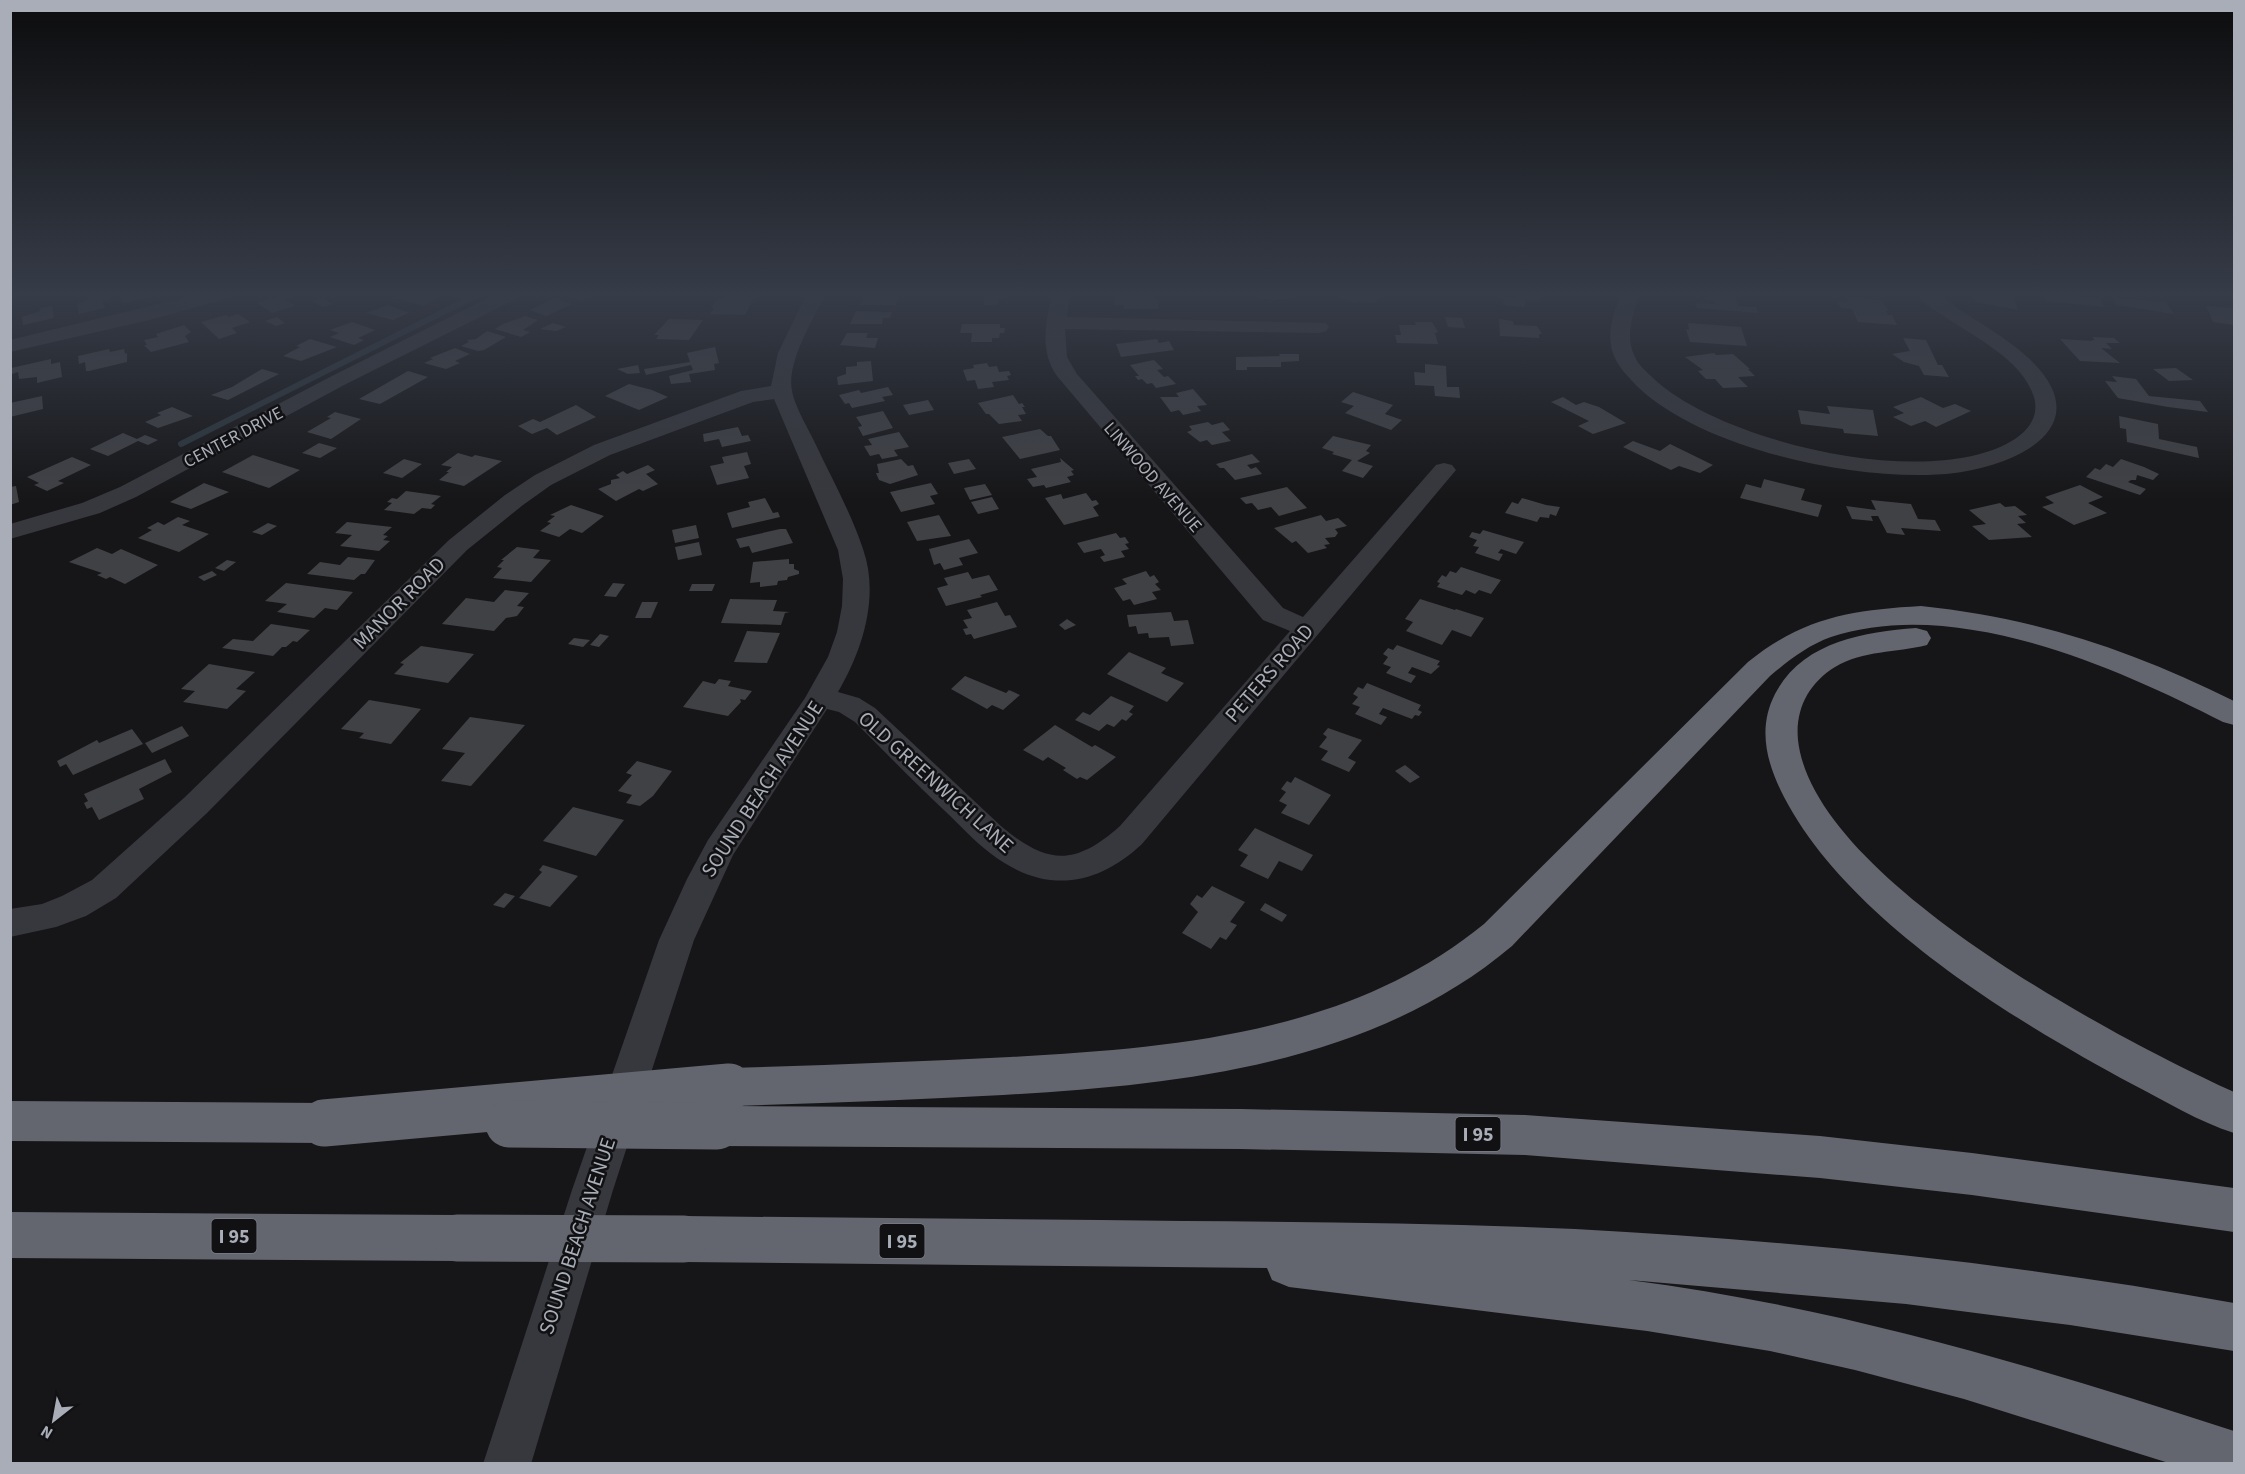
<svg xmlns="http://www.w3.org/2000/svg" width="2245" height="1474" font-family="'Source Sans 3',sans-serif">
<rect width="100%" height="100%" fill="#161618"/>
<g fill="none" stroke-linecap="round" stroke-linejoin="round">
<path stroke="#2c353c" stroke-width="6" d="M181,444L481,293"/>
</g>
<g fill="#404145">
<path d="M102,293H109L110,296V300L103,301L105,308L79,314L77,304L89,299V296Z"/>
<path d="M128,293H161V294L124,303L119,295Z"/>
<path d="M446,293L424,306L395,298L405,293Z"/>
<path d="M560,293H600L582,301Z"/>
<path d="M984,293H1007L1006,298H999L997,305H984Z"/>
<path d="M1125,293H1154L1153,299H1159L1158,309H1124V305H1114L1115,296H1124Z"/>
<path d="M1249,293H1294L1295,298L1272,300L1249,295Z"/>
<path d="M1330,293H1369L1379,296L1375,302L1357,301L1355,303Z"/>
<path d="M1516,293H1539V301L1525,300V307L1503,305L1504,297L1516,299Z"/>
<path d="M1711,293H1745L1746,296L1734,295L1738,306L1756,307L1758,313L1697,308L1695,303L1715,304L1714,301L1705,300L1704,297H1712Z"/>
<path d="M1986,293H2012L2018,310L1976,302L1971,294L1987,296Z"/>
<path d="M2044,293H2075L2076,296L2101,299L2104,307L2047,301Z"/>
<path d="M287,294L292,297L285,299L295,306L272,313L257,303Z"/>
<path d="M726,295L754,297L745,315L710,314L714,308H711L717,299H723Z"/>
<path d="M866,295L891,296L899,297L895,305H859Z"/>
<path d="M1846,297L1880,300L1889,311H1886L1888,315H1892L1897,325L1858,322L1852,309L1841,308L1837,301L1848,302Z"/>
<path d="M322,298L333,304L323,307L312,301Z"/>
<path d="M554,298L572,304L546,316L530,310Z"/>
<path d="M2113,298L2166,302L2174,314L2117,305Z"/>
<path d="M388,305L404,311L410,312L393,320L366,313Z"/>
<path d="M52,306L54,318L23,325L22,317L40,311V308Z"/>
<path d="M2206,306L2234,308V325L2213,322Z"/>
<path d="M856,311L885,312H892L890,318H883L882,324H850Z"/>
<path d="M238,314L250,322L232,328L237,333L219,339L201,322L226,315L229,317Z"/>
<path d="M525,316L538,320L523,330L530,332L521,337L495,329L503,324Z"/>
<path d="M277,317L285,323L276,326L265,321Z"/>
<path d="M1445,317L1462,318L1465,328L1448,327Z"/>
<path d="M669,319L703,320L689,340L656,339L659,335H654Z"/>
<path d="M1499,319L1513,321L1514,325L1537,326L1542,334H1539V338L1500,336Z"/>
<path d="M352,322L375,330L358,338L364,340L354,345L330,337L339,333L330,330Z"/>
<path d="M1415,322H1432L1438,332L1435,333L1438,344L1397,343L1395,335H1401L1399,325H1416Z"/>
<path d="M553,323L566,327L556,331L540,329Z"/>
<path d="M1688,323L1741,327L1747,346L1690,342L1686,329L1689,330Z"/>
<path d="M962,324H1000V328H1005L1004,333H1000L999,338H992V342H971L972,333H960Z"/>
<path d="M184,325L191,332L185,336L189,342L151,352L144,345H147L144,340L158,337L156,334Z"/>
<path d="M487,331L506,337L484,350L478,351L461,346L469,342L467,340L476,339Z"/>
<path d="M847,333H868L866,338H878L875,348L840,345Z"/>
<path d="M2092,337L2114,338L2120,343H2106L2112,349L2101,348L2120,363L2080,361L2060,339L2093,341L2091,340H2095Z"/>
<path d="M1903,338L1926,340L1938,365H1942L1949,377L1924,375L1919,366L1904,362L1892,354L1910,351Z"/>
<path d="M310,339L337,347L301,361L283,356L300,347L296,346Z"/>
<path d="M1157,339L1159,343L1169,341L1174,350L1121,357L1116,344Z"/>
<path d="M715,347L719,363L714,364L715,370L689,374L691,382L671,384L669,376L693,370L691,365L646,375L644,369L690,362L687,353Z"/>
<path d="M455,348L470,354L455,361L460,363L446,369L424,363L433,359L430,358Z"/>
<path d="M109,349L110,352L124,349L125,354L127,353V362L89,371H86L85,362L79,364L78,356Z"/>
<path d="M1714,353L1716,355L1733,354L1750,369H1748L1755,376L1738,377L1748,387L1723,388L1715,379H1706L1698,371L1703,370L1685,357Z"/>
<path d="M1279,354H1299V361L1281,362V367H1247V370H1236V357L1280,356Z"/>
<path d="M51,359V364L60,362L62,377L37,383V377L19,379L18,372L12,374L11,368Z"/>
<path d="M1154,360L1163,369L1157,370L1164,377L1168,376L1176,384L1156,388L1152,383L1147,384L1142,379L1138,380L1135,376H1139L1130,365Z"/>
<path d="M871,361L873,381L838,385L837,377L846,374V367L857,366V362Z"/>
<path d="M987,363L989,367L997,366L999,372L1009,371L1011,375L1007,376L1009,380L992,382L994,387L978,389L975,380L967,381L963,370L974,368L973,365Z"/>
<path d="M1425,364L1446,366L1447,387H1459L1460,398L1435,396L1434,386L1415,385L1414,372L1425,373Z"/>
<path d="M638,365L640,373L628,374L617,369Z"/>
<path d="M2176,368L2193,380L2169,381L2153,369Z"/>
<path d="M262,369L279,374L228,400L211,395L232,387Z"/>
<path d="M408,371L428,377L380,404L359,399Z"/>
<path d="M2112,376L2136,379L2149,396L2200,401L2208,412L2168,407L2118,398L2105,381L2117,382Z"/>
<path d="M629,384L652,390L668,397L639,410L605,396Z"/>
<path d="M888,387L893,395L882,397L885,401L852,408L849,403L845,404L839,395L859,390L861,393Z"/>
<path d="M1193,389L1207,405L1197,406L1201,411L1183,415L1179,410L1171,412L1160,397H1179L1176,393Z"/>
<path d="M1353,392L1393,405L1385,414L1402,420L1391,430L1345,413L1354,406L1341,402Z"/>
<path d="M1013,395L1019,404L1022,403L1025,407H1022L1026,414L1018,415L1022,421L999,424L989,414H986L978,403Z"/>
<path d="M42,396L43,409L10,417V403Z"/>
<path d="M1563,397L1576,405L1584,402L1599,407L1626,423L1593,434L1578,426L1589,421L1551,402Z"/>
<path d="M1921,397L1943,408L1955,404L1971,411L1936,427L1925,421L1911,426L1893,417L1904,413L1893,407Z"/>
<path d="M928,400L934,410L909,415L903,405Z"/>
<path d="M576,405L596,417L557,435L547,428L532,434L518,426L533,419L540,422Z"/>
<path d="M1827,406L1873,410L1878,436L1844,433L1843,429L1801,424L1798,410L1830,414Z"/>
<path d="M172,407L193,416L158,428L145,422L161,415L157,413Z"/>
<path d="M883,411L893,428L863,436L858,427L862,426L856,417Z"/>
<path d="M335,412L361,419L331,439L307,432L331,418L327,417Z"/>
<path d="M2119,416L2158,424L2159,439L2197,447L2199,458L2127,442L2126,429L2120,428Z"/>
<path d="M1208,422L1212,425L1223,422L1230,430L1222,432L1231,441L1212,445L1207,440L1200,442L1187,432L1192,430L1189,426Z"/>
<path d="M738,427L742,436L748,435L751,441L722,447L719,439L704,442L703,434Z"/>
<path d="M1040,429L1048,436H1051L1060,450L1020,459L1002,437Z"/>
<path d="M899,432L909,447L894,450L898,456L882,459L879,454L870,456L864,446L872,445L868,439Z"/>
<path d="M123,433L137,439L145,435L158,440L148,445L138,441L108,456L90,449Z"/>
<path d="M1333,436L1371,445L1366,451L1370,453L1357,461L1373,466L1363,478L1342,471L1352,460L1332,454L1334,452L1322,448Z"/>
<path d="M1633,441L1660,451L1670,444L1713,465L1700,473L1679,466L1671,470L1623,447Z"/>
<path d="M319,443L337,448L320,458L302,453Z"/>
<path d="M747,452L751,464L744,466L749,478L717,485L710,466L724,463L722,457Z"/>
<path d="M458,453L472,457L475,455L502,461L464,486L439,480L449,472H446L452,467L441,465Z"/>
<path d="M1252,454L1260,462L1247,465L1251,469L1256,467L1262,474L1235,480L1224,468H1220L1216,464Z"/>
<path d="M253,455L300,470L269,488L222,472Z"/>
<path d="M72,457L91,465L58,481L64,483L47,491L34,485L39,483L27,477Z"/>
<path d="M1060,458L1074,470L1071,471L1074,475L1067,477L1071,482L1046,488L1044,485L1033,487L1027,479L1037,477L1031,469L1061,462Z"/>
<path d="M404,459L422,464L402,478L383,473Z"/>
<path d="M901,459L908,466L913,465L918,475L890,484L879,480L876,473H879L877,464Z"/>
<path d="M969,459L976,469L954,474L948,463Z"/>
<path d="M2121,459L2144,467L2159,474L2153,480L2137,475L2136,480H2131L2128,482L2146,489L2140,495L2086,477L2095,468L2100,470L2106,464L2113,467Z"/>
<path d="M648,465L655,470L646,474L658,484L643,491L639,489L616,501L598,489L611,484V480L620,478L616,475L623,471L627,474Z"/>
<path d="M1764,479L1805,489L1801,500L1822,505L1818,517L1740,498L1746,484L1761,488Z"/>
<path d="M204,483L229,492L191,509L170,502Z"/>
<path d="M931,483L938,494L930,496L935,504L901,512L890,492Z"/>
<path d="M985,484L992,495L970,500L964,488Z"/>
<path d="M2080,485L2103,497L2088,503L2107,513L2074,525L2042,507L2054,503L2045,497Z"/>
<path d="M16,486L19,502L10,505V487Z"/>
<path d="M1287,487L1307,508L1279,516L1271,507L1258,510L1252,503L1246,504L1240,498Z"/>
<path d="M406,491L435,495L441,496L431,504L435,505L431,509L422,508L414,514L384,510L392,503L387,502L392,498L397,499Z"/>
<path d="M1086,493L1092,501L1096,500L1099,504L1093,507L1099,516L1064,525L1045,498L1061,494L1063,499Z"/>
<path d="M992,497L999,509L978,514L971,502Z"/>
<path d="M765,498L773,513L778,512L780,517L732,528L727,513L750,507L748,502Z"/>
<path d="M1522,498L1546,505L1560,507L1556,516L1550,514L1549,518L1540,517L1537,522L1505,513L1512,502L1518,504Z"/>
<path d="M1871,500L1911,504L1918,519L1935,520L1941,531L1901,528L1905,535L1887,533L1878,516H1871L1873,521L1852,519L1846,506L1876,510Z"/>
<path d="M2000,503L2005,507L2015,506L2027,515L2018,516L2026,523L2017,524L2032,537L1989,540L1972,526L1986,524L1969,510Z"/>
<path d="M571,505L604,516L582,533L570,529L559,537L540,531L551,523L547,522L555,516L550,515Z"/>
<path d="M939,515L951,536L917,541L907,522Z"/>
<path d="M1321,515L1326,521L1338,518L1347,526L1335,529L1338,533L1335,537L1325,538L1330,544L1324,545L1327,548L1308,553L1296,541L1292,543L1274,528Z"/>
<path d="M178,517L190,521L182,525L209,534L179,552L138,538L152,530L147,528L158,522L164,525Z"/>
<path d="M347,522L392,527L383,535L388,536L383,540L390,541L379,551L340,546L352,535L335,533Z"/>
<path d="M268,523L277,526L262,535L252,532Z"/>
<path d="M696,525L699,538L675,543L672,530Z"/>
<path d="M780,529H786L793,543L752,553L749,546L740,548L736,539Z"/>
<path d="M1483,530L1524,542L1516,554L1501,549L1498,553L1503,554L1499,561L1475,553L1479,547L1473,546L1477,540L1469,537L1472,532L1480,534Z"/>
<path d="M1116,533L1120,538L1125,537L1129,543L1125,544L1129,549L1121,551L1125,557L1104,562L1100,557L1105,555L1101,549L1084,553L1077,543Z"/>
<path d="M969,539L978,553L959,558L963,565L944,570L940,563L934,565L929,549Z"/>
<path d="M699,542L702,555L678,560L675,547Z"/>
<path d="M517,547L540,550L533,558L551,560L531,582L493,578L502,568L497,567L504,560H501Z"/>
<path d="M97,548L112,554L121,549L158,565L125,584L110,577L106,579L97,575L102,573L69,562Z"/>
<path d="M348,557L375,560L365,574H361L354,580L307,574L320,562L340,565Z"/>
<path d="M789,559V564H794V569L799,571V574L788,577L787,580L778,581L777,585L760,587V582L750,583L753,562Z"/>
<path d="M227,560L236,562L224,571L215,568Z"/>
<path d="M1461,567L1501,580L1491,594L1479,590L1475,594L1466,590L1462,595L1437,587L1440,583L1437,582L1442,575L1446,577L1450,571L1456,573Z"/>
<path d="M212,571L217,575L204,581L198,577Z"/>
<path d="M1146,571L1150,577L1154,575L1159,582L1155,584L1161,590L1152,592L1157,599L1134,605L1130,599L1123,601L1114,588L1127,584L1122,579Z"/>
<path d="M968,572L972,579L989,575L998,590L980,595L982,597L946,606L937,588L948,585L944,578Z"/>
<path d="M286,583L353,592L337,610L325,608L314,618L277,612L287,604L265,601Z"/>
<path d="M613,583L625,584L616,597L604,596Z"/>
<path d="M692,584H715L712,591H689Z"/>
<path d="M505,590L529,593L517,606L524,607L517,616L506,618L494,631L442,624L466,598L494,602Z"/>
<path d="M730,599L777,600L773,611L790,612L785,613L781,625L721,623Z"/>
<path d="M1420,599L1455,610L1456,609L1484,618L1471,637L1452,630L1442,645L1406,631L1413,622L1405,619Z"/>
<path d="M642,602H658L651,618H635Z"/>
<path d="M997,602L1005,616L1010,615L1017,627L974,639L971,634L966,635L963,629L968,628L963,620L972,618L967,610Z"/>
<path d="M1171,612L1174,621L1188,620L1194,644L1171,646L1169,637L1149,638L1148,633L1138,634L1136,626L1129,627L1127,615Z"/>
<path d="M1067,619L1076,625L1065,630L1059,625Z"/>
<path d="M271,624L310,630L297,642L293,641L286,647H282L273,656L222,648L233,639L253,641Z"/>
<path d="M747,631L780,633L767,663L734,662Z"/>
<path d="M600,634L609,636L599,647L590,645Z"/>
<path d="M574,638L590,640L583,647L568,644Z"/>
<path d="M1397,645L1440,661L1437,665L1440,666L1431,674L1412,667L1408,673L1416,676L1411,683L1386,673L1391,667L1383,664L1388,657L1383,654L1388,648L1393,650Z"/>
<path d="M421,646L455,651L474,654L448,683L394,674L404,664L400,663Z"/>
<path d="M1129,652L1166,668L1161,673L1184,683L1167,702L1107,674Z"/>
<path d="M209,664L255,672L236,689L246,691L227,709L183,702L195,691L181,689Z"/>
<path d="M965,676L1006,693L1009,690L1020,695L1003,710L992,705L987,709L951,689Z"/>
<path d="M719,679L731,681L728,686L752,691L745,700L740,699L741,702L728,716L683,707L703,681L715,684Z"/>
<path d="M1367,683L1421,705L1418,710L1422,712L1419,716L1415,715L1412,719L1383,708L1379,714L1387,717L1381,725L1355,714L1360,707L1352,704L1358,697L1353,694L1358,687L1363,689Z"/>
<path d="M1111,696L1134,706L1129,712L1133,714L1126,721L1122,719L1114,727L1107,724L1099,731L1075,720L1083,712L1090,715Z"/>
<path d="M369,700L405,706L421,709L391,744L359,738L364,733L341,729Z"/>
<path d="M470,717L525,725L471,786L441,781L465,753L442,749Z"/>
<path d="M1055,725L1092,747L1095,745L1116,757L1087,780L1080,777L1077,779L1063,770L1066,768L1048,757L1043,761L1023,750Z"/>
<path d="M182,726L189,736L152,753L145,743Z"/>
<path d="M1328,728L1362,740L1348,758L1356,762L1349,772L1321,760L1328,751L1319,747L1327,737L1323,734Z"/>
<path d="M132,729L143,744L73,775L66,764L60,767L57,761L97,740L99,743Z"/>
<path d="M165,759L172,772L139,789L144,799L99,820L92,807L87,809L84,803L88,801L84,794Z"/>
<path d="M637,761L672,771L653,796L640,806L626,803L632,795L618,791L632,775L626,773Z"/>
<path d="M1405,765L1420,777L1410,783L1395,771Z"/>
<path d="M1295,777L1331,795L1309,825L1281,813L1287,805L1279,801L1286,792L1281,789L1287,781L1291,783Z"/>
<path d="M573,807L624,820L596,856L543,841Z"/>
<path d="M1255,828L1285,842L1313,855L1302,871L1279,861L1268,879L1240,866L1248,855L1238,850Z"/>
<path d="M543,865L578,876L550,907L519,898L542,872L539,870Z"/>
<path d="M1212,886L1245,902L1230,922L1237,925L1226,940L1220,937L1211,949L1182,933L1198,912L1190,904L1197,895L1202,898Z"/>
<path d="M505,893L515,896L504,908L493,905Z"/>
<path d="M1265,903L1287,915L1282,922L1260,910Z"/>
</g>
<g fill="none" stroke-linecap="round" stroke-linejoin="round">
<g fill="#37383d" fill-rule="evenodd">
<path d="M203,293H235L233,297L149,320L10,352V340Z"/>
<path d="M498,293H522L520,297L346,384L136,497L100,513L10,539V524L82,503L120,487L332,376Z"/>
<path d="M807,293H826C814,318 786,362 792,391C795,407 809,430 816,445C832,479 851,513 863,549C880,597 862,651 838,692L859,698L875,708L1002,827C1048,865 1075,866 1120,826L1290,631L1263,620L1057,376C1039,350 1046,323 1052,293H1070L1067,317L1326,323L1329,327L1326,331L1319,333L1065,329L1067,357L1077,374L1283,608L1303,617L1436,465L1444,463L1452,465L1456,470L1142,844C1095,888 1043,894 990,853C974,841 961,826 946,812C915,783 885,752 855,722L839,712L827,709L733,855L694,940L613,1190L531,1464H483L572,1190L659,940L687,879L708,840L805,698L828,657L837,632L842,606L843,579L838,550L774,399L753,402L610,455L551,485L523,505L467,550L207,813L116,898L86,916L56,927L10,937V909L42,904L62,896L92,880L185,797L449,540L505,495L535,475L594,445L741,391L771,386L778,353Z"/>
<path d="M1621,293H1640C1633,313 1625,335 1634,355C1638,365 1647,372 1654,379C1723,443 1933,492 2015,439C2030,429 2039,415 2034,397C2022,359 1974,337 1944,316C1934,310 1922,303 1916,293C1922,293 1933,292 1938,294C1946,298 1953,305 1960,310C1982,324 2004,337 2024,354C2102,422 2024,464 1955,473C1865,484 1705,451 1638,387C1628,377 1616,365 1612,350C1607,331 1614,312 1621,293Z"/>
</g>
<g fill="#63666e" fill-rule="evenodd">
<path d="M1921,606C2037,618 2131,650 2234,701V725L2223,722C2113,666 1955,596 1831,637C1808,645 1788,661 1770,676L1512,946C1371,1065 1179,1085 1003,1095C913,1100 824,1103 735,1106L1241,1109L1525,1115L1820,1136L1972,1153L2234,1188V1232L1972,1195L1820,1178L1525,1155L1241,1149L717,1146L702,1140L695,1126L702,1112L717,1106H728L714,1101L708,1087L714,1073L729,1068C823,1065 916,1062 1010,1057C1176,1048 1351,1033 1484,924L1748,662C1804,617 1852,610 1921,606Z"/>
<path d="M1916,628L1927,631L1931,638L1927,645C1895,653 1864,650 1835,667C1809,683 1795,709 1798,740C1813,879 2117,1039 2234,1092V1133C2199,1122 2165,1101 2132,1084C2013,1020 1848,920 1784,797C1767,764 1757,729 1775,694C1802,642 1863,632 1916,628Z"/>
<path d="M10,1101L324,1103L339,1109L346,1123L339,1137L324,1143L10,1141Z"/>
<path d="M10,1212L457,1215L474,1222L480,1238L474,1254L457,1261L10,1258Z"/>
<path d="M684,1216C851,1218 1017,1219 1184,1221C1314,1222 1445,1223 1575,1229C1795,1241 2017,1263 2234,1303V1351L2070,1325L1906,1304L1629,1280C1838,1307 2034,1366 2234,1431V1464H2172L1964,1399L1855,1370L1770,1351L1647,1331L1289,1287L1272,1280L1267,1268L684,1262L667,1255L661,1239L667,1223Z"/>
</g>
<g stroke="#63666e" stroke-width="47">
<path d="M324,1123L729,1087"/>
<path d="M509,1124L717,1126"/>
<path d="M457,1238L684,1239"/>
</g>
</g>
<linearGradient id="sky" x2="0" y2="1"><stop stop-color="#0c0c0d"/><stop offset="0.59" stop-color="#363c48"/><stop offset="1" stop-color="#363c48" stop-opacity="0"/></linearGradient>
<rect width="2245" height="500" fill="url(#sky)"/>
<g text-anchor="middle" stroke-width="5" stroke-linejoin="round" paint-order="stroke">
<g font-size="18" fill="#a8adb8" stroke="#111113">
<text transform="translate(233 437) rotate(-28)" y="6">CENTER DRIVE</text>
<text transform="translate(1153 477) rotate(49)" y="6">LINWOOD AVENUE</text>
</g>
<g fill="#111113" stroke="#7b7e86" stroke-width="1.5">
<rect x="1455.5" y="1117" width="45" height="34" rx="4.5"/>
<rect x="211.5" y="1219" width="45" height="34" rx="4.5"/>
<rect x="879.5" y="1224" width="45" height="34" rx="4.5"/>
</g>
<g font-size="20" font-weight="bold" fill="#a8adb8">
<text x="1478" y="1141">I 95</text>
<text x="234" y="1243">I 95</text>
<text x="902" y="1248">I 95</text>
</g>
<g font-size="21" fill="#a8adb8" stroke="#111113">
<text transform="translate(399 603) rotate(-45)" y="7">MANOR ROAD</text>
<text transform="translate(1269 673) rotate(-49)" y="7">PETERS ROAD</text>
<text transform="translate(936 782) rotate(42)" y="7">OLD GREENWICH LANE</text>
<text transform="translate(762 789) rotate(-57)" y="7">SOUND BEACH AVENUE</text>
<text transform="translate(577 1236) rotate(-72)" y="7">SOUND BEACH AVENUE</text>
</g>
</g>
<rect width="2245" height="1474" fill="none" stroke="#a8adb8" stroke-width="24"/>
<g transform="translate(54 1420) rotate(211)" stroke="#111113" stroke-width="4.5" paint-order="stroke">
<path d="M0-4.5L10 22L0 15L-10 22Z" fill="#a8adb8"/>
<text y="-9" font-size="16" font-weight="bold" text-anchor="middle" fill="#a8adb8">N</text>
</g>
</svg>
